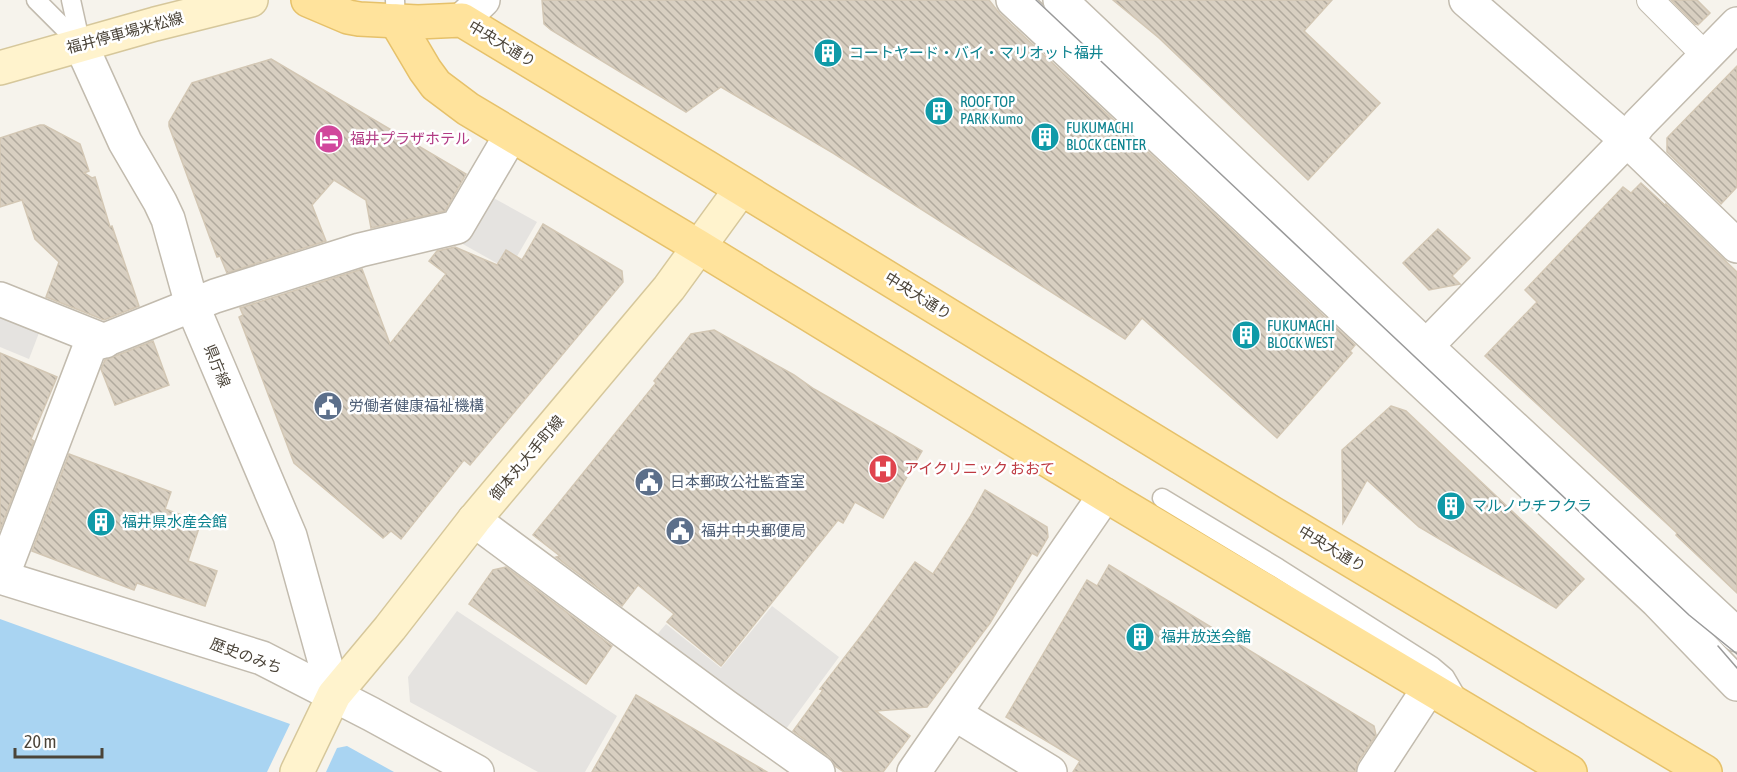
<svg xmlns="http://www.w3.org/2000/svg" width="1737" height="772" font-family="'Asap Condensed','Noto Sans JP',sans-serif">
<defs>
<pattern id="building-back-hatch" width="6" height="6" patternUnits="userSpaceOnUse" patternTransform="scale(1.5)"><rect width="6" height="6" fill="#d8cfc1"/><path d="M-1 5l2 2M0 0l6 6M5-1l2 2" fill="none" stroke="#b1aa9e"/></pattern>
</defs>
<rect width="100%" height="100%" fill="#f6f3ec"/>
<g fill="#e5e3e0">
<path d="M488,195L537,222L509,270L461,243Z"/>
<path d="M0,309L42,325L29,359L0,347Z"/>
<path d="M772,606L839,657L783,733L654,638L666,624L721,668Z"/>
<path d="M457,611L617,716L585,772H538L410,702L408,677Z"/>
</g>
<g fill="#a9d4f2">
<path d="M0,619L290,724L267,772H0Z"/>
<path d="M347,746L394,772H326L337,748Z"/>
</g>
<g fill="url(#building-back-hatch)" stroke="#d3c7b4" stroke-width="1.5">
<path d="M542,0H989L1000,14L1355,345L1350,351L1352,353L1277,438L1142,318L1125,339L833,153L721,87L686,112L551,30L544,24Z"/>
<path d="M1113,0H1332L1304,31L1380,103L1308,180L1159,38Z"/>
<path d="M1671,0H1697L1710,13L1698,25L1695,24Z"/>
<path d="M271,59L466,174L445,211L371,228L366,200L334,180L312,205L326,241L227,273L220,256L217,257L169,126V122L192,83Z"/>
<path d="M1737,66V187L1721,204L1667,152V138Z"/>
<path d="M40,125H44L80,144L89,171L84,173L92,178L95,177L110,227L112,226L139,306L104,320L46,297L59,262L35,239L22,200L0,207V138Z"/>
<path d="M1641,183L1666,206V204L1737,272V593L1676,535L1677,533L1485,356L1537,302L1525,290L1623,187L1631,193Z"/>
<path d="M543,224L622,271L623,282L470,465L464,460L401,539L391,531L383,538L294,463L239,317L243,315L240,308L362,269L390,344L446,274L429,261L437,251L455,247L497,265L506,250L522,260Z"/>
<path d="M1438,229L1470,258L1452,276L1460,284L1429,290L1403,263Z"/>
<path d="M714,330L794,375L814,389L922,451L883,518L855,502L843,523L838,520L721,666L667,622L674,614L638,585L622,606L556,557L560,556L533,535L656,383L654,381L691,334Z"/>
<path d="M153,341L169,385L115,405L101,369L105,360Z"/>
<path d="M0,353L57,377L31,439L34,441L0,530Z"/>
<path d="M1391,406L1406,411L1584,579L1556,608L1419,527L1367,480L1343,523L1342,450Z"/>
<path d="M69,454L171,492L165,509L201,522L188,561L217,571L205,606L137,583L134,590L32,551Z"/>
<path d="M985,490L1047,527L1048,537L1037,556L1032,553L990,623L927,707L876,711L910,736L883,772H844L835,766L829,757L793,731L823,690L820,689L868,627L915,562L933,574L970,517Z"/>
<path d="M1109,565L1374,726L1376,735L1358,762L1355,772H1073L1080,761L1006,717L1087,580L1097,586Z"/>
<path d="M506,567L612,646L586,684L469,604L493,570Z"/>
<path d="M636,695L767,772H592Z"/>
</g>
<g fill="none" stroke-linecap="round" stroke-linejoin="round">
<g stroke="#c2bbae" stroke-width="21">
<g id="service">
<path d="M36,0L81,45"/>
<path d="M71,0L81,45"/>
<path d="M395,0L396,21"/>
<path d="M1162,498L1278,568L1432,666L1445,677L1459,701"/>
</g>
</g>
<g stroke="#c2bbae" stroke-width="28">
<path id="pedestrian" d="M1650,0L1706,56"/>
</g>
<g stroke="#c2bbae" stroke-width="36">
<g id="minor">
<path d="M1466,0L1627,140L1737,246"/>
<path d="M0,299L105,341"/>
<path d="M1407,366L1627,140L1639,124L1737,24"/>
<path d="M474,520L725,706L818,772"/>
<path d="M0,577L262,658L371,714L477,772"/>
<path d="M2,577L90,346L215,296L360,250L457,227L511,135"/>
<path d="M955,714L1050,772"/>
<path d="M914,772L1105,495"/>
<path d="M1374,772L1429,688"/>
</g>
</g>
<g stroke="#c2bbae" stroke-width="36">
<g id="tertiary">
<path d="M1013,0L1657,601L1737,684"/>
<path d="M1060,0L1427,347L1737,635"/>
<path d="M462,20L483,0"/>
<path d="M81,45L125,142L160,202L168,219L192,305L290,536L334,695"/>
</g>
</g>
<g stroke="#d6c79b" stroke-width="36">
<g id="secondary">
<path d="M0,68L155,24L251,0"/>
<path d="M297,772L334,695L390,628L474,520L669,288L741,189"/>
</g>
</g>
<g stroke="#e6c16a" stroke-width="36">
<g id="primary">
<path d="M308,0L348,17L359,19L418,22L462,20L706,167L1272,513L1705,772"/>
<path d="M396,21L425,70L436,85L468,109L699,247L1105,495L1570,772"/>
</g>
</g>
<use href="#service" stroke="#fff" stroke-width="18"/>
<use href="#pedestrian" stroke="#fff" stroke-width="26"/>
<use href="#minor" stroke="#fff" stroke-width="33"/>
<use href="#tertiary" stroke="#fff" stroke-width="33"/>
<use href="#secondary" stroke="#fff3cd" stroke-width="33"/>
<use href="#primary" stroke="#ffe39c" stroke-width="33"/>
<g stroke="#9a9a9a" stroke-width="1.5">
<path d="M1036,0L1689,615L1737,654"/>
<path d="M1718,646L1737,668"/>
</g>
</g>
<defs>
<g id="building-disc" transform="scale(1.5)"><circle r="9.5" fill="#0f9aa8" stroke="#fff"/><path d="M-4-6H4V6H1V3H-1V6H-4ZM-2.5-4.3h1.7v1.8h-1.7ZM.8-4.3h1.7v1.8H.8ZM-2.5-1h1.7V.8h-1.7ZM.8-1h1.7V.8H.8Z" fill="#fff"/></g>
<g id="hotel-disc" transform="scale(1.5)"><circle r="9.5" fill="#d1479c" stroke="#fff"/><path d="M-6-4.5h1.5V1H6V5H4.5V3h-9V5H-6ZM-4 0a1.8 1.8 0 1 1 3.6 0ZM.5 0V-2.5h3Q6-2.5 6 0Z" fill="#fff"/></g>
<g id="civic-disc" transform="scale(1.5)"><circle r="9.5" fill="#5c6f8a" stroke="#fff"/><path d="M-.6-6.5H3V-4.5H.6V-3L4-1V1h2V6H-6V1h2V-1L-.6-3ZM-1.2 2.5V6h2.4V2.5Z" fill="#fff"/></g>
<g id="hospital-disc" transform="scale(1.5)"><circle r="9.5" fill="#e0444e" stroke="#fff"/><path d="M-5-5h3v3.5h4V-5h3V5h-3V1.5h-4V5h-3Z" fill="#fff"/></g>
</defs>
<g fill-rule="evenodd">
<use href="#building-disc" x="828" y="53"/>
<use href="#building-disc" x="939" y="111"/>
<use href="#building-disc" x="1045" y="137"/>
<use href="#hotel-disc" x="329" y="139"/>
<use href="#building-disc" x="1246" y="335"/>
<use href="#civic-disc" x="328" y="406"/>
<use href="#hospital-disc" x="883" y="469"/>
<use href="#civic-disc" x="649" y="482"/>
<use href="#building-disc" x="1451" y="506"/>
<use href="#building-disc" x="101" y="522"/>
<use href="#civic-disc" x="680" y="531"/>
<use href="#building-disc" x="1140" y="637"/>
</g>
<g text-anchor="middle" stroke-width="5" stroke-linejoin="round" paint-order="stroke">
<g font-size="15" fill="#4b4439" stroke="#fff">
<text transform="translate(125 33) rotate(-15)" y="5">福井停車場米松線</text>
<text transform="translate(502 44) rotate(31)" y="5">中央大通り</text>
<text transform="translate(918 296) rotate(32)" y="5">中央大通り</text>
<text transform="translate(217 366) rotate(68)" y="5">県庁線</text>
<text transform="translate(527 458) rotate(-50)" y="5">御本丸大手町線</text>
<text transform="translate(1332 549) rotate(31)" y="5">中央大通り</text>
<text transform="translate(246 656) rotate(20)" y="5">歴史のみち</text>
</g>
<g font-size="15" fill="#0d838f" stroke="#fff" text-anchor="start">
<text x="849" y="58">コートヤード・バイ・マリオット福井</text>
<text x="960" y="107">ROOF TOP<tspan x="960" dy="17">PARK Kumo</tspan></text>
<text x="1066" y="133">FUKUMACHI<tspan x="1066" dy="17">BLOCK CENTER</tspan></text>
<text x="1267" y="331">FUKUMACHI<tspan x="1267" dy="17">BLOCK WEST</tspan></text>
<text x="1472" y="511">マルノウチフクラ</text>
<text x="122" y="527">福井県水産会館</text>
<text x="1161" y="642">福井放送会館</text>
</g>
<g font-size="15" fill="#b23c85" stroke="#fff" text-anchor="start">
<text x="350" y="144">福井プラザホテル</text>
</g>
<g font-size="15" fill="#4e5e75" stroke="#fff" text-anchor="start">
<text x="349" y="411">労働者健康福祉機構</text>
<text x="670" y="487">日本郵政公社監査室</text>
<text x="701" y="536">福井中央郵便局</text>
</g>
<g font-size="15" fill="#be3a42" stroke="#fff" text-anchor="start">
<text x="904" y="474">アイクリニック おおて</text>
</g>
</g>
<path d="M15 748v9h87v-9" fill="none" stroke="#4b4439" stroke-width="3"/>
<text x="24" y="748" font-size="18" fill="#4b4439" stroke="#ffffff" stroke-width="4.5" paint-order="stroke">20 m</text>
</svg>
